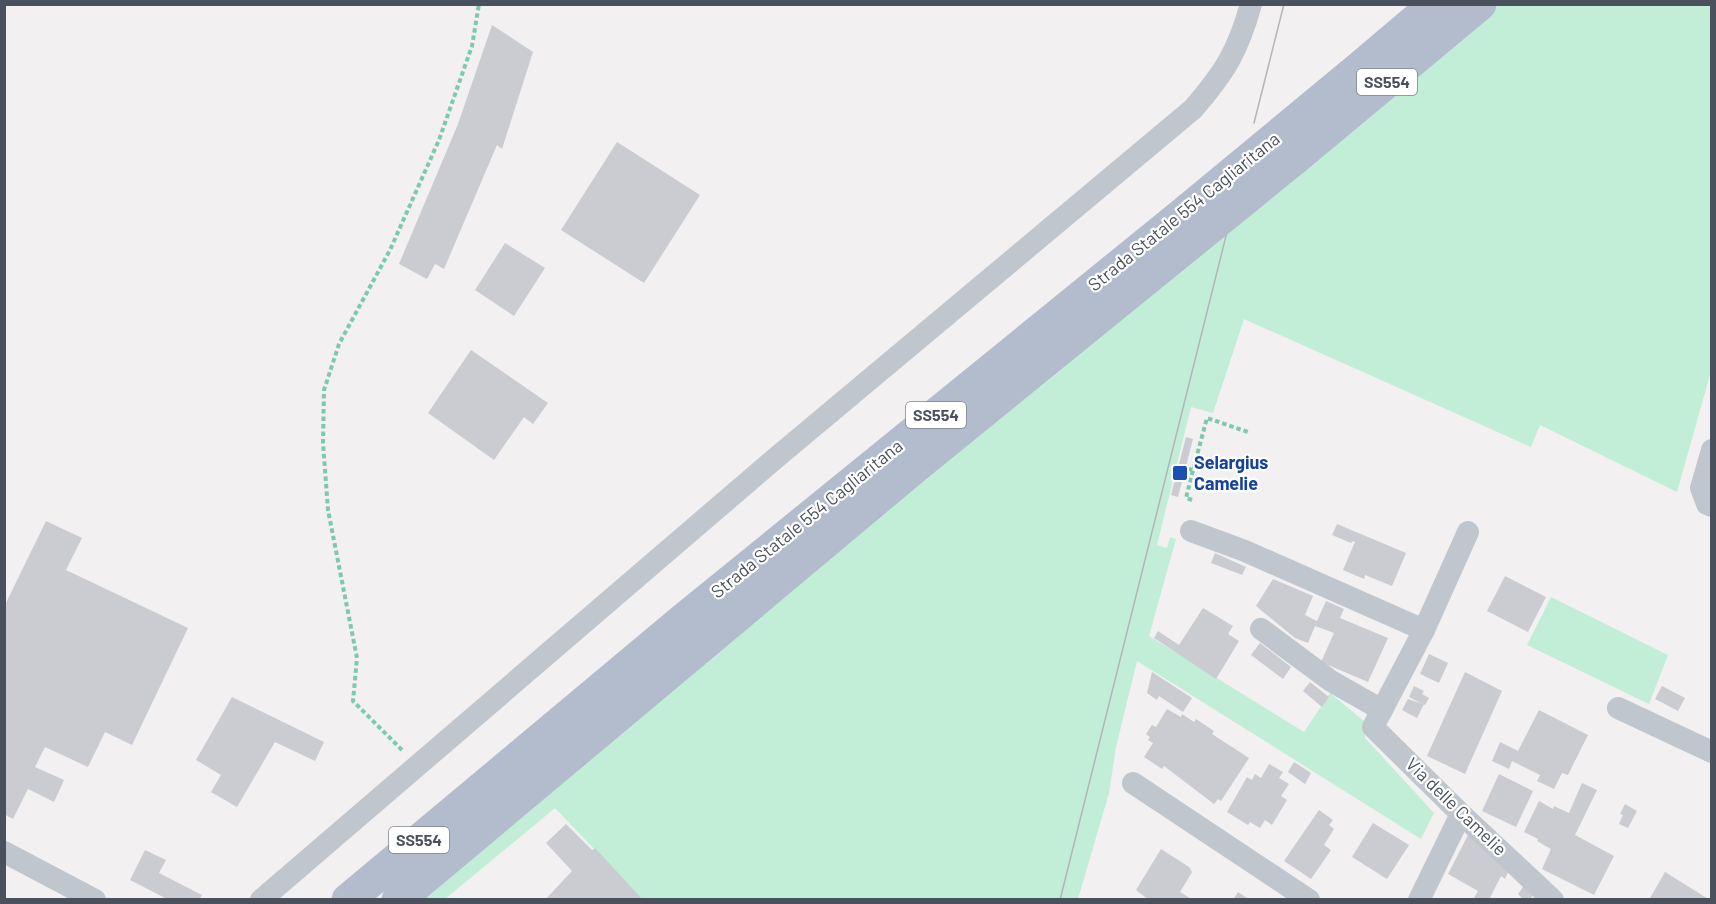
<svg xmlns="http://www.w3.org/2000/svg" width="1716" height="904" font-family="Barlow,sans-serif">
<rect width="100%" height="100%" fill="#f2f0f0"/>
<g fill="#c2edd7">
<path d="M1499,5H1711V371L1677,492L1540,425L1531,447L1244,319L1213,413L1191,407L1157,545L1167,548L1170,537L1176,539L1149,636L1304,732L1330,693L1364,721L1365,738L1434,813L1421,839L1137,661L1116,747L1109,793L1078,899H642L555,808L445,899L410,900Z"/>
<path d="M1551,597L1668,655L1649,704L1527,645Z"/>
</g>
<g fill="#caccd2">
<path d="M492,25L533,52L502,149L497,145L444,269L435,264L427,279L399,264L458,124Z"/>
<path d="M617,142L700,195L644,283L561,230Z"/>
<path d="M505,243L545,268L514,316L475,290Z"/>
<path d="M471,350L548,403L533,424L524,417L494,460L428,413Z"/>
<path d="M1186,437L1193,439L1178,497L1171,495Z"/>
<path d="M46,521L82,538L66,570L188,628L132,745L105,732L88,767L45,747L35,767L64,780L54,802L28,789L13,819L4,814V607Z"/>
<path d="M1337,524L1406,553L1392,586L1365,575L1364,579L1343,570L1355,542L1353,541L1351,543L1332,535Z"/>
<path d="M1215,553L1246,567L1242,575L1211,563Z"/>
<path d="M1505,576L1546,597L1528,632L1487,611Z"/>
<path d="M1273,579L1313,596L1305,615L1317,621L1326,601L1344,609L1340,618L1388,638L1368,682L1321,662L1334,633L1315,626L1308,643L1295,638L1256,606Z"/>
<path d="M1203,608L1233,626L1228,634L1239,641L1216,679L1154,638L1158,631L1179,645Z"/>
<path d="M1260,643L1291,667L1283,679L1251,655Z"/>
<path d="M1429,654L1448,663L1439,683L1420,674Z"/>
<path d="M1152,672L1192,698L1183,712L1159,696L1157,700L1147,693Z"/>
<path d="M1465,672L1502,691L1465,774L1427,756Z"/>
<path d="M1310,682L1329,697L1322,707L1303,691Z"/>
<path d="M1414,686L1424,691L1422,694L1429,698L1425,705L1409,697Z"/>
<path d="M1662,686L1685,698L1678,711L1655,699Z"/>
<path d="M232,697L324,742L315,761L275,742L237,807L211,792L221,775L196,760Z"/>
<path d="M1408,699L1424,704L1417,718L1402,710Z"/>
<path d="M1167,709L1181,717L1182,714L1194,722L1196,719L1214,731L1212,734L1249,758L1221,801L1218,799L1214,804L1164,766L1162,769L1144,757L1153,743L1148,740L1150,737L1146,734L1152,725L1156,727Z"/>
<path d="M1539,710L1588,735L1568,775L1562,773L1554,789L1537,781L1540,775L1512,761L1509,769L1492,761L1500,742L1518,751Z"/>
<path d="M1294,762L1311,773L1305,784L1288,772Z"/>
<path d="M1269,764L1283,772L1279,778L1289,784L1281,796L1287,800L1272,825L1265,820L1260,828L1250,822L1248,825L1227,812L1247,777L1252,780L1255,774L1261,778Z"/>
<path d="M1499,774L1533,791L1516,827L1482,811Z"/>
<path d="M1582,783L1597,790L1575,835L1614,856L1594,895L1542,869L1551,849L1537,841L1538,839L1524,832L1539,801L1553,809L1554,806L1569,813Z"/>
<path d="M1625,804L1637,811L1628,828L1619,824L1623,815L1620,814Z"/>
<path d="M1319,810L1333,820L1329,825L1334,829L1324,845L1331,850L1311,879L1284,861Z"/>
<path d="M1373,823L1409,845L1387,879L1352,857Z"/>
<path d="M566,824L592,850L595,848L643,900H545L572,871L546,843Z"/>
<path d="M1468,835L1510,868L1505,879L1501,876L1490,898L1493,900H1473L1478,891L1448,874Z"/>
<path d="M1161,849L1189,867L1192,872L1180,892L1193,900H1149L1136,890Z"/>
<path d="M145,850L166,860L159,873L202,895L199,900H169L130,880Z"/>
<path d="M1665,872L1710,900H1649Z"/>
<path d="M1526,883L1535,891L1530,900H1524L1518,894Z"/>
<path d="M1238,892L1250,900H1233Z"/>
</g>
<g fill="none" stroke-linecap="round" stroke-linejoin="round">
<g stroke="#7cc9ac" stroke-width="4" stroke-dasharray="4.5 3" stroke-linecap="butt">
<path d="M1188,469L1193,470L1207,418L1248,432"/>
<path d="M1192,500L1186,498L1193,470"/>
<path d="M402,750L353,701L357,658L328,510L323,443L324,390L339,344L390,250L439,140L472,46L479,4"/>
</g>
<g stroke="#bfc6ce" stroke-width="22">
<path d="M1712,450L1701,488L1707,504L1712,506"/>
<path d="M1191,531L1245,551L1424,630"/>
<path d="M1468,532L1424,630L1373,727L1461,814L1553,900"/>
<path d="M1261,629L1331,681L1382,710"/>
<path d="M1618,708L1712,752"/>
<path d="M1133,783L1309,900"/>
<path d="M4,852L95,900"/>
<path d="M261,900L771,462L1193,109C1225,72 1238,51 1251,4"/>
<path d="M1419,900L1461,814"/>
</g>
<g stroke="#b2bccd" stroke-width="33">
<path d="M1351,75L1435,4"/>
<path d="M1294,159L1480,4"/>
<path d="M348,900L683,620L1189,209"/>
<path d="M398,900L916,466L1139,285"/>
</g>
<g stroke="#b3b5ba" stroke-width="1.5">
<path d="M1254,123L1284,4"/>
<path d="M1060,900L1229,224"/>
</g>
<g stroke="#b2bccd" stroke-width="33">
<path d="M1189,209L1351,75"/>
<path d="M1139,285L1294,159"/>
</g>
</g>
<rect fill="#1a4fb4" stroke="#fff" stroke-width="2" x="1172" y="465" width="16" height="16" rx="3"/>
<g text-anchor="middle" stroke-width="4.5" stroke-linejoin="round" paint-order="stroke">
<g fill="#fff" stroke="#80858d" stroke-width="1.5">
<rect x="1357" y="69" width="60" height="26" rx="4.5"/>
<rect x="906" y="402" width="60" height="26" rx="4.5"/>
<rect x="389" y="827" width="60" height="26" rx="4.5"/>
</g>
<g font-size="16" font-weight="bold" fill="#49515c">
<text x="1387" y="88">SS554</text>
<text x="936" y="421">SS554</text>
<text x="419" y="846">SS554</text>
</g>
<g font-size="18" fill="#49515c" stroke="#fff">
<text transform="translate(1184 212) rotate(-39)" y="6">Strada Statale 554 Cagliaritana</text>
<text transform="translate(807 519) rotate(-39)" y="6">Strada Statale 554 Cagliaritana</text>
<text transform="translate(1456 807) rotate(44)" y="6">Via delle Camelie</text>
</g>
<g font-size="18" font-weight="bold" fill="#164399" stroke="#fff" text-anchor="start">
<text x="1194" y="469">Selargius<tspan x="1194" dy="21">Camelie</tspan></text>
</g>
</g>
<rect width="1716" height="904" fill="none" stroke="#49515c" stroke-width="12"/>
</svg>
